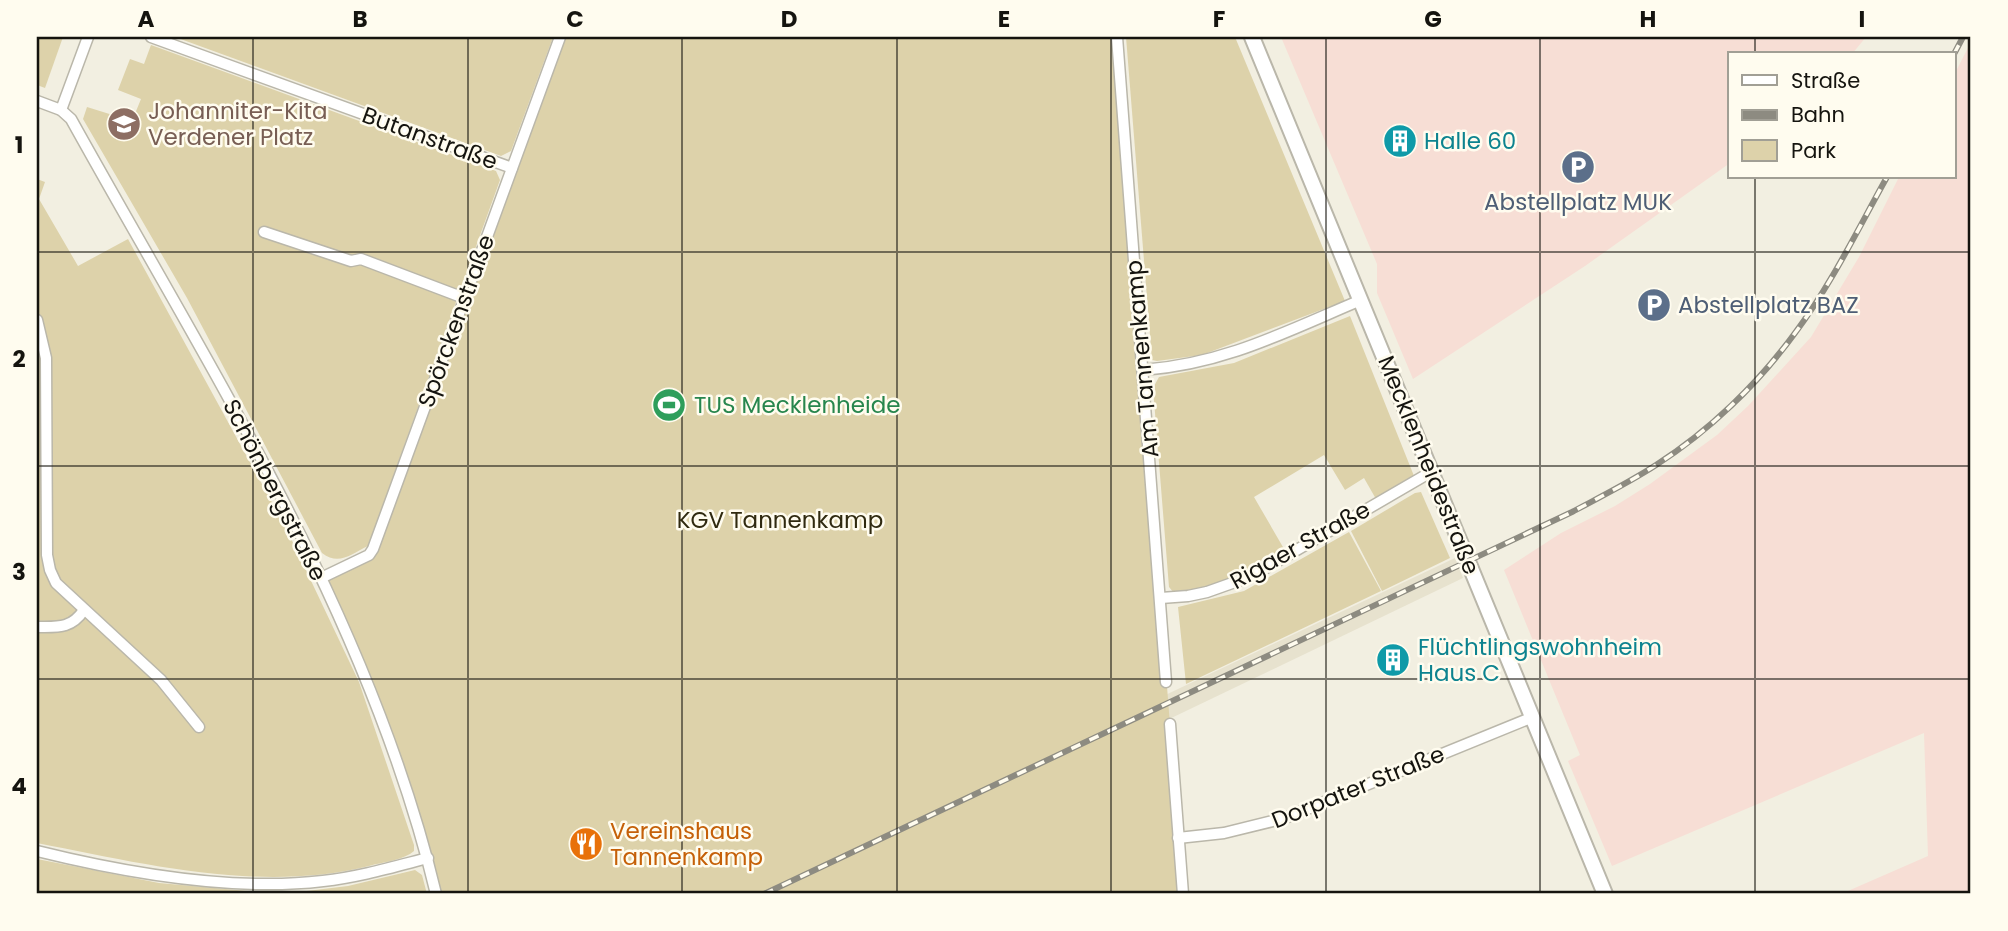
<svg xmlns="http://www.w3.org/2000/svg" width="2008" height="931" font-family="Poppins,sans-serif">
<rect width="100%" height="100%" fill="#f2efe1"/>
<path fill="#e7e2ce" d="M1455,558L1463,578L1163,722L745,894Z"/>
<g fill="#f7ded5">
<path d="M1281,37H1866L1852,54H1730V163L1585,266L1413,379L1377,293V264Z"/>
<path d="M1971,42V894H1841L1928,856L1924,733L1612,866L1568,761L1580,755L1504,570L1561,533L1615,506L1650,484L1717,435L1748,406L1811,337L1859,257L1899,177H1954V75Z"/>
</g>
<g fill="#ddd2aa">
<path d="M37,37H63L45,88L37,85Z"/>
<path d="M175,37H551L552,40L511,151L501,156Z"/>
<path d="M560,37H1117L1183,894H436L403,777L321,578L369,555Z"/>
<path d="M1126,37H1235L1345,301L1202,355L1157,361L1152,360Z"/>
<path d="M151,45L496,171L500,180L368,546C351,554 339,566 322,553L187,298L83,119L87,107L132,121L141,99L118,90L130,59L144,64Z"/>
<path d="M37,179L45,182L39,199L78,266L128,239L286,528L359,682L414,845V851L410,854C398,861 383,862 369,866C260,893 145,864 37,843Z"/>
<path d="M1350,316L1414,476L1376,499L1364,478L1345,490L1324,455L1254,497L1287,554L1219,586L1174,593L1169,587L1153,388L1159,377L1234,363Z"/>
<path d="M1421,492L1450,558L1382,591L1351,531L1415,493Z"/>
<path d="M1349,532L1381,591L1186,684L1178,607L1244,591Z"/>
<path d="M37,859L159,883L282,894H37Z"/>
<path d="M415,870L422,875L427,894H282L348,886Z"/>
</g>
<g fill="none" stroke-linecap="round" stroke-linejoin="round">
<g stroke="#bab7aa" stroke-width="13">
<g id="minor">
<path d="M151,37L512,168"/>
<path d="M1117,37L1166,682"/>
<path d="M37,101L61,110L71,119C209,368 369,614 436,894"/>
<path d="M61,110L88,37"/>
<path d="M264,232L351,261L361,259L464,298"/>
<path d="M37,320L46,358L47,555L50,570L56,583L161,680L199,727"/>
<path d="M1143,370C1225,364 1287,331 1361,300"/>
<path d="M321,578L369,555L373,549L560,37"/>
<path d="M1161,598L1188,596L1207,592L1252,576L1431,472"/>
<path d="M37,627C58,627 71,629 84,610"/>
<path d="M1170,724L1183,894"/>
<path d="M1178,838L1224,833L1285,818L1533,717"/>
<path d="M37,851C126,873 231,892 323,881C359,877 393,867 428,858"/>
</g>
</g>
<g stroke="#bab7aa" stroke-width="18">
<path id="secondary" d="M1252,37L1605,894"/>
</g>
<use href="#minor" stroke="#fff" stroke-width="10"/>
<use href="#secondary" stroke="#fff" stroke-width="14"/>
<g stroke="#8d8b81" stroke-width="6">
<g id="rail">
<path d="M1954,54L1963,37"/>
<path d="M764,894L1572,512C1600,497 1630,482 1656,465C1709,431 1758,384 1795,333C1831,285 1858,229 1887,177"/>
</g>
</g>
<use href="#rail" stroke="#fffcef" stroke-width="3.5" stroke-dasharray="10" stroke-linecap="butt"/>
</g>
<path fill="none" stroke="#15140f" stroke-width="2" stroke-opacity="0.55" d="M253,37V894M468,37V894M682,37V894M897,37V894M1111,37V894M1326,37V894M1540,37V894M1755,37V54M1755,177V894M37,252H1971M37,466H1971M37,679H1971"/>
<defs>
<g id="school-disc" transform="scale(1.75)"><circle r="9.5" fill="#8d6e63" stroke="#fffcef"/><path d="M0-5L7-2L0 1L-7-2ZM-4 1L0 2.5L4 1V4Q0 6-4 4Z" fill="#fff"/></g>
<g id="building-disc" transform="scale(1.75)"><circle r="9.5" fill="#0f9aa8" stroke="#fffcef"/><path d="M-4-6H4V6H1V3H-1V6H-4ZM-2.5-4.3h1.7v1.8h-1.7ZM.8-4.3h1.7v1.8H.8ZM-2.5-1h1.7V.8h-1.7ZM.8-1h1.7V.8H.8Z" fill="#fff"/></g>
<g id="parking-disc" transform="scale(1.75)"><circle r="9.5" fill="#5c6f8a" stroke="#fffcef"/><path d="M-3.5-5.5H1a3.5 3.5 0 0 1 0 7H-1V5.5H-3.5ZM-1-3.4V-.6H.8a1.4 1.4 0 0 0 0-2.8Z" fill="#fff"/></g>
<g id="stadium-disc" transform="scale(1.75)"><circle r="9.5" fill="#2e9e5b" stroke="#fffcef"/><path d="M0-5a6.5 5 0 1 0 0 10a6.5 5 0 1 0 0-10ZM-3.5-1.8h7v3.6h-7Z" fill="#fff"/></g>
<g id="restaurant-disc" transform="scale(1.75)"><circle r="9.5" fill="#e8710a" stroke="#fffcef"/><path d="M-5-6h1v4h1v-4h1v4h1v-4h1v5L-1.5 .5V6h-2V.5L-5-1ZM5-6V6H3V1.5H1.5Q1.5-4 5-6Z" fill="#fff"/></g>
</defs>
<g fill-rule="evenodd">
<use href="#school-disc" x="124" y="124"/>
<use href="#building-disc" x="1400" y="141"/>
<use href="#parking-disc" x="1578" y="167"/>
<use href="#parking-disc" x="1654" y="305"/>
<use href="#stadium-disc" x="669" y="405"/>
<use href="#building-disc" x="1393" y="660"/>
<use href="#restaurant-disc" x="586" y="844"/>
</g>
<g text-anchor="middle" stroke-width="5" stroke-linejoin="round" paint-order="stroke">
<g font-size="23" fill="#785e54" stroke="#fffcef" text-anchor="start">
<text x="148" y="119">Johanniter-Kita<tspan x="148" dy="26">Verdener Platz</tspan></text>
</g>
<g font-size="23" fill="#15140f" stroke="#fffcef">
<text transform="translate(430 138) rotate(20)" y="8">Butanstraße</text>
<text transform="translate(456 321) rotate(-70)" y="8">Spörckenstraße</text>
<text transform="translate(1142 359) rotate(-95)" y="8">Am Tannenkamp</text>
<text transform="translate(1429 465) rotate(68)" y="8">Mecklenheidestraße</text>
<text transform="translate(275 490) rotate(63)" y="8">Schönbergstraße</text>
<text transform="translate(1300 545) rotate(-29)" y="8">Rigaer Straße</text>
<text transform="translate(1358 787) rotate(-22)" y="8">Dorpater Straße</text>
</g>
<g font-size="23" fill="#0d838f" stroke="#fffcef" text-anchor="start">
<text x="1424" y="149">Halle 60</text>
<text x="1418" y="655">Flüchtlingswohnheim<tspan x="1418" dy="26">Haus C</tspan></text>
</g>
<g font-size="23" fill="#4e5e75" stroke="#fffcef">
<text x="1578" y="210">Abstellplatz MUK</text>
<text x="1678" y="313" text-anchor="start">Abstellplatz BAZ</text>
</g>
<g font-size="23" fill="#27864d" stroke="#fffcef" text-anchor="start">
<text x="694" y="413">TUS Mecklenheide</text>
</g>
<g font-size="23" fill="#302a10" stroke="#fffcef">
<text x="780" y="528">KGV Tannenkamp</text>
</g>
<g font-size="23" fill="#c56008" stroke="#fffcef" text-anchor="start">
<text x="610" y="839">Vereinshaus<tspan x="610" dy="26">Tannenkamp</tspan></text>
</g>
</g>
<rect width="2008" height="931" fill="none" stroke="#fffcef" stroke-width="77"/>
<rect x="1728" y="52" width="228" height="126" fill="#fffcef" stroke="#a19f95" stroke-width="2"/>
<rect x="1742" y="75" width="35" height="10" fill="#ffffff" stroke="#a19f95" stroke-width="2"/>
<text x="1791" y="88" font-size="21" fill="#15140f">Straße</text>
<rect x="1742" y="110" width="35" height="10" fill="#8d8b81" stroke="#a19f95" stroke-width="2"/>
<text x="1791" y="122" font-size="21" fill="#15140f">Bahn</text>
<rect x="1742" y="140" width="35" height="21" fill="#ddd2aa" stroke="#a19f95" stroke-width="2"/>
<text x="1791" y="158" font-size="21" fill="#15140f">Park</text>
<rect x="38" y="38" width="1931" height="854" fill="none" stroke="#15140f" stroke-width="2.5"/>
<g font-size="23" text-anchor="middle" font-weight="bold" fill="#15140f">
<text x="146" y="27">A</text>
<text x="360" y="27">B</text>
<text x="575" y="27">C</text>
<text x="789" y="27">D</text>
<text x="1004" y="27">E</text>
<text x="1219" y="27">F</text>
<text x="1433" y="27">G</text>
<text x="1648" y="27">H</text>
<text x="1862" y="27">I</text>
<text x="19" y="153">1</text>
<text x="19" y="367">2</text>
<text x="19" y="580">3</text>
<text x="19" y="794">4</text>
</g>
</svg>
